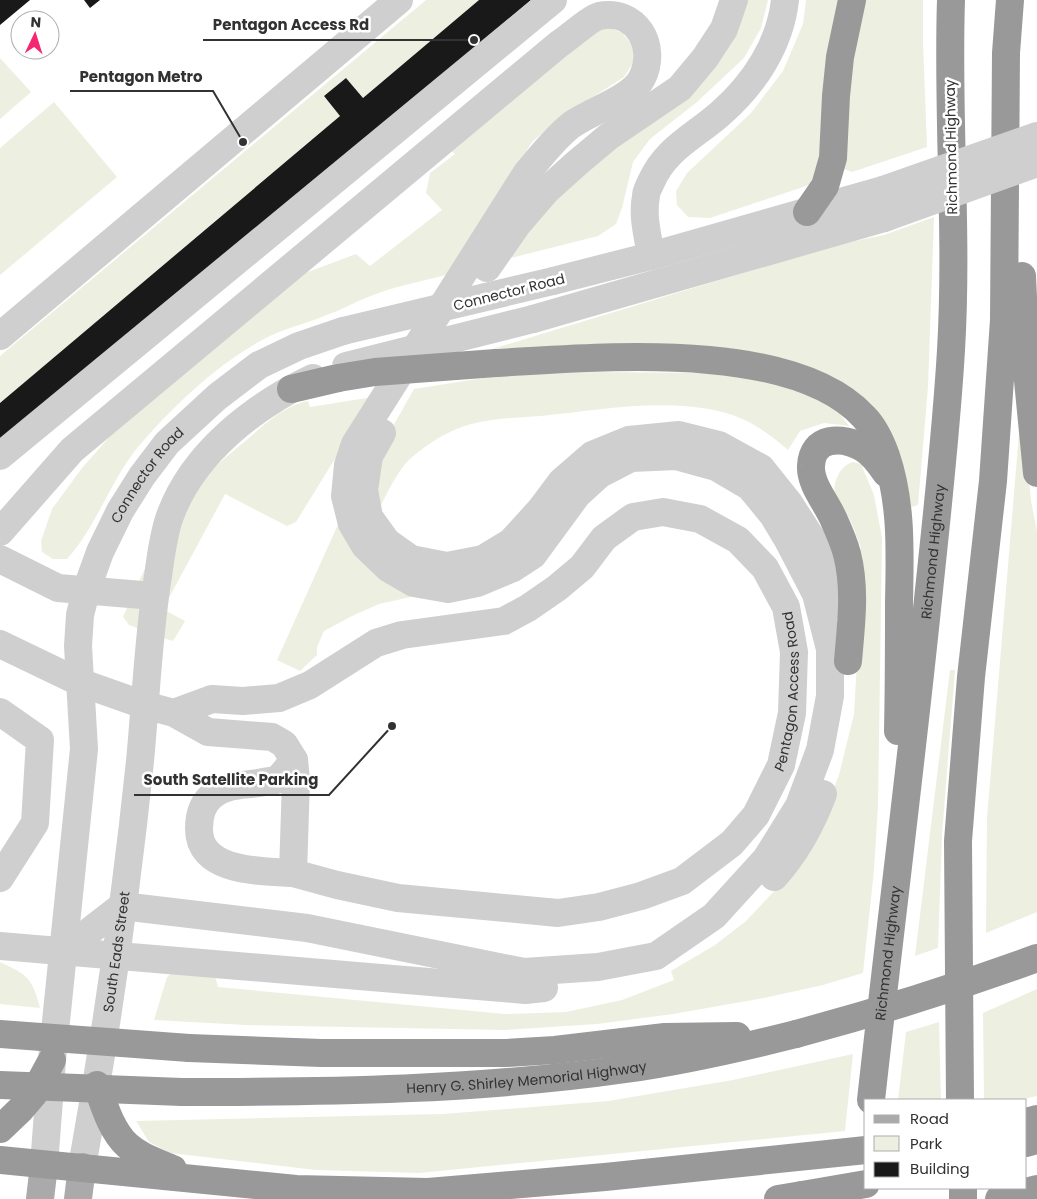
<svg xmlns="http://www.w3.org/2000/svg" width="1037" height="1199" font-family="Poppins,sans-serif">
<rect width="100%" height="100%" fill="#fff"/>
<g fill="#edf0e0">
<path d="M426,0H479L363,98L346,78L324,96L340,116L0,403V356Z"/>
<path d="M745,0H768L761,28L744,58L697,102L650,139L633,162L622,208L616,224L598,236L503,260L530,219L605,149Z"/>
<path d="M806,0H840L820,159L812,184L710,218L688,217L677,205L676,191L687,173L751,113L783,71L803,24Z"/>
<path d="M864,0H923V43L927,147L852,172L844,169L843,110Z"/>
<path d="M606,26L622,33L633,46V63L624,77L557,120L532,142L449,274C425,281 400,285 376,294C358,300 342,310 324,316C305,324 282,329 264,339C217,364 172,407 138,447C110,481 97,526 67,559H53L42,552L41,541L52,509L82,468L126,418L300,275L356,254L370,266L442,210L426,193L430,173L455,154L450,149L593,30Z"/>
<path d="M0,58L31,92L0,119Z"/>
<path d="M54,102L117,177L0,275V148Z"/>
<path d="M934,217L928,387L918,505L911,507C906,462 887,418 851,389C839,379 824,373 810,368C746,343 677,344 609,346C570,347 531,348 492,349L835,245L884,235Z"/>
<path d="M584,372L718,373L790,386L836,409L849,426L824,423L800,431L788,450C771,435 749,419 726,413C666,397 602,410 541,416C516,418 487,418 462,427C444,433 425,446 411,458C392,474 370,531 358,555L420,595L379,604L352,616L324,631L317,647V655L300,671L277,660L340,520L414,389L496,376Z"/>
<path d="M373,397L296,522L287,526L225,494L163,609L185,621L175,638L172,641L129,625L123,617C142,573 162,530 191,492C208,471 230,454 250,437C266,423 286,405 308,401L310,407Z"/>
<path d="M1019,433H1025L1031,501L1037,531V912L986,933L987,818Z"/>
<path d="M853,462L861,464L874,495L882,538L878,806L874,870L863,973L823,985L764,998L673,1014L597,1024L505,1030L246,1025L154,1020L167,977L178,967L215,976L218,987L505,1014L566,1012L622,1000L674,980L671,971L715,945L746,921L778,887L816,832L839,775L854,714L857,662L844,576L861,548C857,539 855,530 851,522C847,514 840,509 837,502C830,488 838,466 853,462Z"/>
<path d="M950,670H955L942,835L938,948L915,956Z"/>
<path d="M0,962C28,975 32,978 40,1008L0,1004Z"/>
<path d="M1037,989V1096L1019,1100H984L983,1013Z"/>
<path d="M939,1022L941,1100H898L906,1032Z"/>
<path d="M853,1054L845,1131L419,1173L316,1170L170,1153L149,1142L136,1121L443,1114L608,1101L733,1080Z"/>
</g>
<g fill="#191919">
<path d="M0,0H30L0,25Z"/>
<path d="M84,0H100L90,8Z"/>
<path d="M479,0H531L5,444L0,438V403L340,116L324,96L346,78L363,98Z"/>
</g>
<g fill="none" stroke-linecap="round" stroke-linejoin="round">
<g stroke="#cfcfcf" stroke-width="28">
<path d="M651,256C648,236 642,217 646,196C646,191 649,187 651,182C666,148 694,137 721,113C754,84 780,45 785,0"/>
<path d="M487,268L517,225L547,190L577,163L608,137L680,88L705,58L724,29L734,0"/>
<path d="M553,281L651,256L883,190"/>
<path d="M533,319L884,218"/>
<path d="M0,336L399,0"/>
<path d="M382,433L369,456L364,490L369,517L387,542L411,559L447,566L483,559L511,542L541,509L562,481L592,455L629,440L679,435L719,445L761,468L789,503L816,545L833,591L837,605"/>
<path d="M0,456L553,0"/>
<path d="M0,532L72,450L559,44C568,38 591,18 599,16C636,8 658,46 642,78C632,99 588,112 570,126C553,140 540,157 526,174L355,444L348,465L345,496L352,524L365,546L388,568L414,583L448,589L477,583L513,568L533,555L577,495L600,474L631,458L676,456L716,467L750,487L773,515L788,540L816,594L830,649V696L820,750L799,806L766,859L714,916L656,956L598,967L524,972L307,928L122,906"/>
<path d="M0,559L58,588L154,596"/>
<path id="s1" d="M0,644L79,682L144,705L174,713L208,732L272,737L284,744L294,760L296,780L293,873L337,885L398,898L558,913L599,907L641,896L682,881L732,843L756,815L781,765L792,713L794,652L786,607L765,568L738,540L700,519L663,512L633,517L604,538L582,567L557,588L528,608L504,621L402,635L376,643L310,685L279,698L243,701L212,699L174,713"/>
<path d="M0,712L40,740L35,823L0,878"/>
<path d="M293,873C262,871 199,873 199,829C199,816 202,803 213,795C227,783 247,786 264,782C267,781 273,781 276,780C282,776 289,766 294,760"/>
<path d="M774,877C796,853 812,823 823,794"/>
<path d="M0,946L525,990L544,988"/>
<path d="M64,951L122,906"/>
<path id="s2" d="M44,1165L52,1060L84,749L78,646L80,615L86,591L100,552L120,511L142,476L167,443L217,397L259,365L299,346L343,331"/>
<path id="s3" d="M82,1167C106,1033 126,897 140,761C146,699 148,637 158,576C161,556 163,535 170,516C193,453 254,406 313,378"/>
</g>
<g stroke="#aaa" stroke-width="28">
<path d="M40,1199L44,1165"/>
<path d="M78,1199L82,1167"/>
</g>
<g stroke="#999" stroke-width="28">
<path d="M807,212L825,186L833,158L836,96L840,57L852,0"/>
<path d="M1022,276L1026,360L1037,473"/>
<path d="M496,363C595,358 791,338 864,417C874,427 881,442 886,456C902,503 900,553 899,602C899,645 899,688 898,731"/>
<path d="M291,389L338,378"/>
<path d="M848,661C851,625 856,589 847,554C844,542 838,529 833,518C826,502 810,484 811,466C812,436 842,436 863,448C873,454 880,464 886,473"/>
<path d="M189,1048L321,1053H506L555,1050L665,1037L737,1036"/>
<path d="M97,1085C104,1105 111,1130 127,1145C140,1157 157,1162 173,1169"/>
<path id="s4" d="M182,1092C330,1092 480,1090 626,1069C683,1061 740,1048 796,1034"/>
<path id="s5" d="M871,1100C889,937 910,773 927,609C936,523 946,436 951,350C958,233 947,117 951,0"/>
<path d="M960,1100L958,841L971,677L993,481L1004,320L1006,53L1010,0"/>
<path d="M1026,1122L1037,1119"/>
<path d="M0,1129L21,1109L33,1095L52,1060"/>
<path d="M1026,1143L1037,1140"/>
<path d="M0,1160L296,1189L428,1192L605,1177L866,1150"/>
<path d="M963,1188V1199"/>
<path d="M778,1199L802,1195"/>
<path d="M999,1199L1037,1189"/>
</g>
<g stroke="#cfcfcf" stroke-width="28">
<path d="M883,190L1037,136"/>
<path d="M884,218L1037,163"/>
<path d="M343,331L553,281"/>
<path d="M346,366L533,319"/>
</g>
<g stroke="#999" stroke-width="28">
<path d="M338,378L375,372L496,363"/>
<path d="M0,1034L189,1048"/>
<path d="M796,1034C878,1012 958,987 1037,958"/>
<path d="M0,1085L182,1092"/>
<path d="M802,1195L866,1184"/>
</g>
</g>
<g text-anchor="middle" stroke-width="5" stroke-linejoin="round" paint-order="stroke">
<g font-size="14" fill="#323232" stroke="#fff">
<text transform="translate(951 147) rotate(-91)" y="5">Richmond Highway</text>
<text transform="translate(509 292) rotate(-14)" y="5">Connector Road</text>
<text dy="5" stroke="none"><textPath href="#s2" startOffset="709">Connector Road</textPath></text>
<text dy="5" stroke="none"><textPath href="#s5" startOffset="552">Richmond Highway</textPath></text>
<text dy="5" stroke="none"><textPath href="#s1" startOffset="1064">Pentagon Access Road</textPath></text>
<text dy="5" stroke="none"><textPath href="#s3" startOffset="218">South Eads Street</textPath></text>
<text dy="5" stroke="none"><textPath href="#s5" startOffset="148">Richmond Highway</textPath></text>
<text dy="5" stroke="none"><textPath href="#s4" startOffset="345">Henry G. Shirley Memorial Highway</textPath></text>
</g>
</g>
<path fill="none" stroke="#323232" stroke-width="2" d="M474 40L379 40H203M243 142L213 91H70M392 726L329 795H134"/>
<g fill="#323232" stroke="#fff" stroke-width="2">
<circle cx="474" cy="40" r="5"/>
<circle cx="243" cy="142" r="5"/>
<circle cx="392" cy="726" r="5"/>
</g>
<g font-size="15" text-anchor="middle" font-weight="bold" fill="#323232" stroke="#fff" stroke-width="5" stroke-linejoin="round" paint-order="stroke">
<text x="291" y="30">Pentagon Access Rd</text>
<text x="141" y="82">Pentagon Metro</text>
<text x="231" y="785">South Satellite Parking</text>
</g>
<rect x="864" y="1099" width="162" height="90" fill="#ffffff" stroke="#adadad"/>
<rect x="874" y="1115" width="25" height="8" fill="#aaaaaa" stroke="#adadad"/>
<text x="910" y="1124" font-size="15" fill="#323232">Road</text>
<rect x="874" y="1136" width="25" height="15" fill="#edf0e0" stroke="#adadad"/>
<text x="910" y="1149" font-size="15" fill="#323232">Park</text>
<rect x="874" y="1162" width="25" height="15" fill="#191919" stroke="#adadad"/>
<text x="910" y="1174" font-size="15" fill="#323232">Building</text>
<g transform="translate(35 35) rotate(4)"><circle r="24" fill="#ffffff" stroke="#adadad"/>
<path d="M0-4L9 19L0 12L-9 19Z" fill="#f62772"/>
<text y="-8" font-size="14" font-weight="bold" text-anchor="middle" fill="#323232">N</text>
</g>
</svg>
